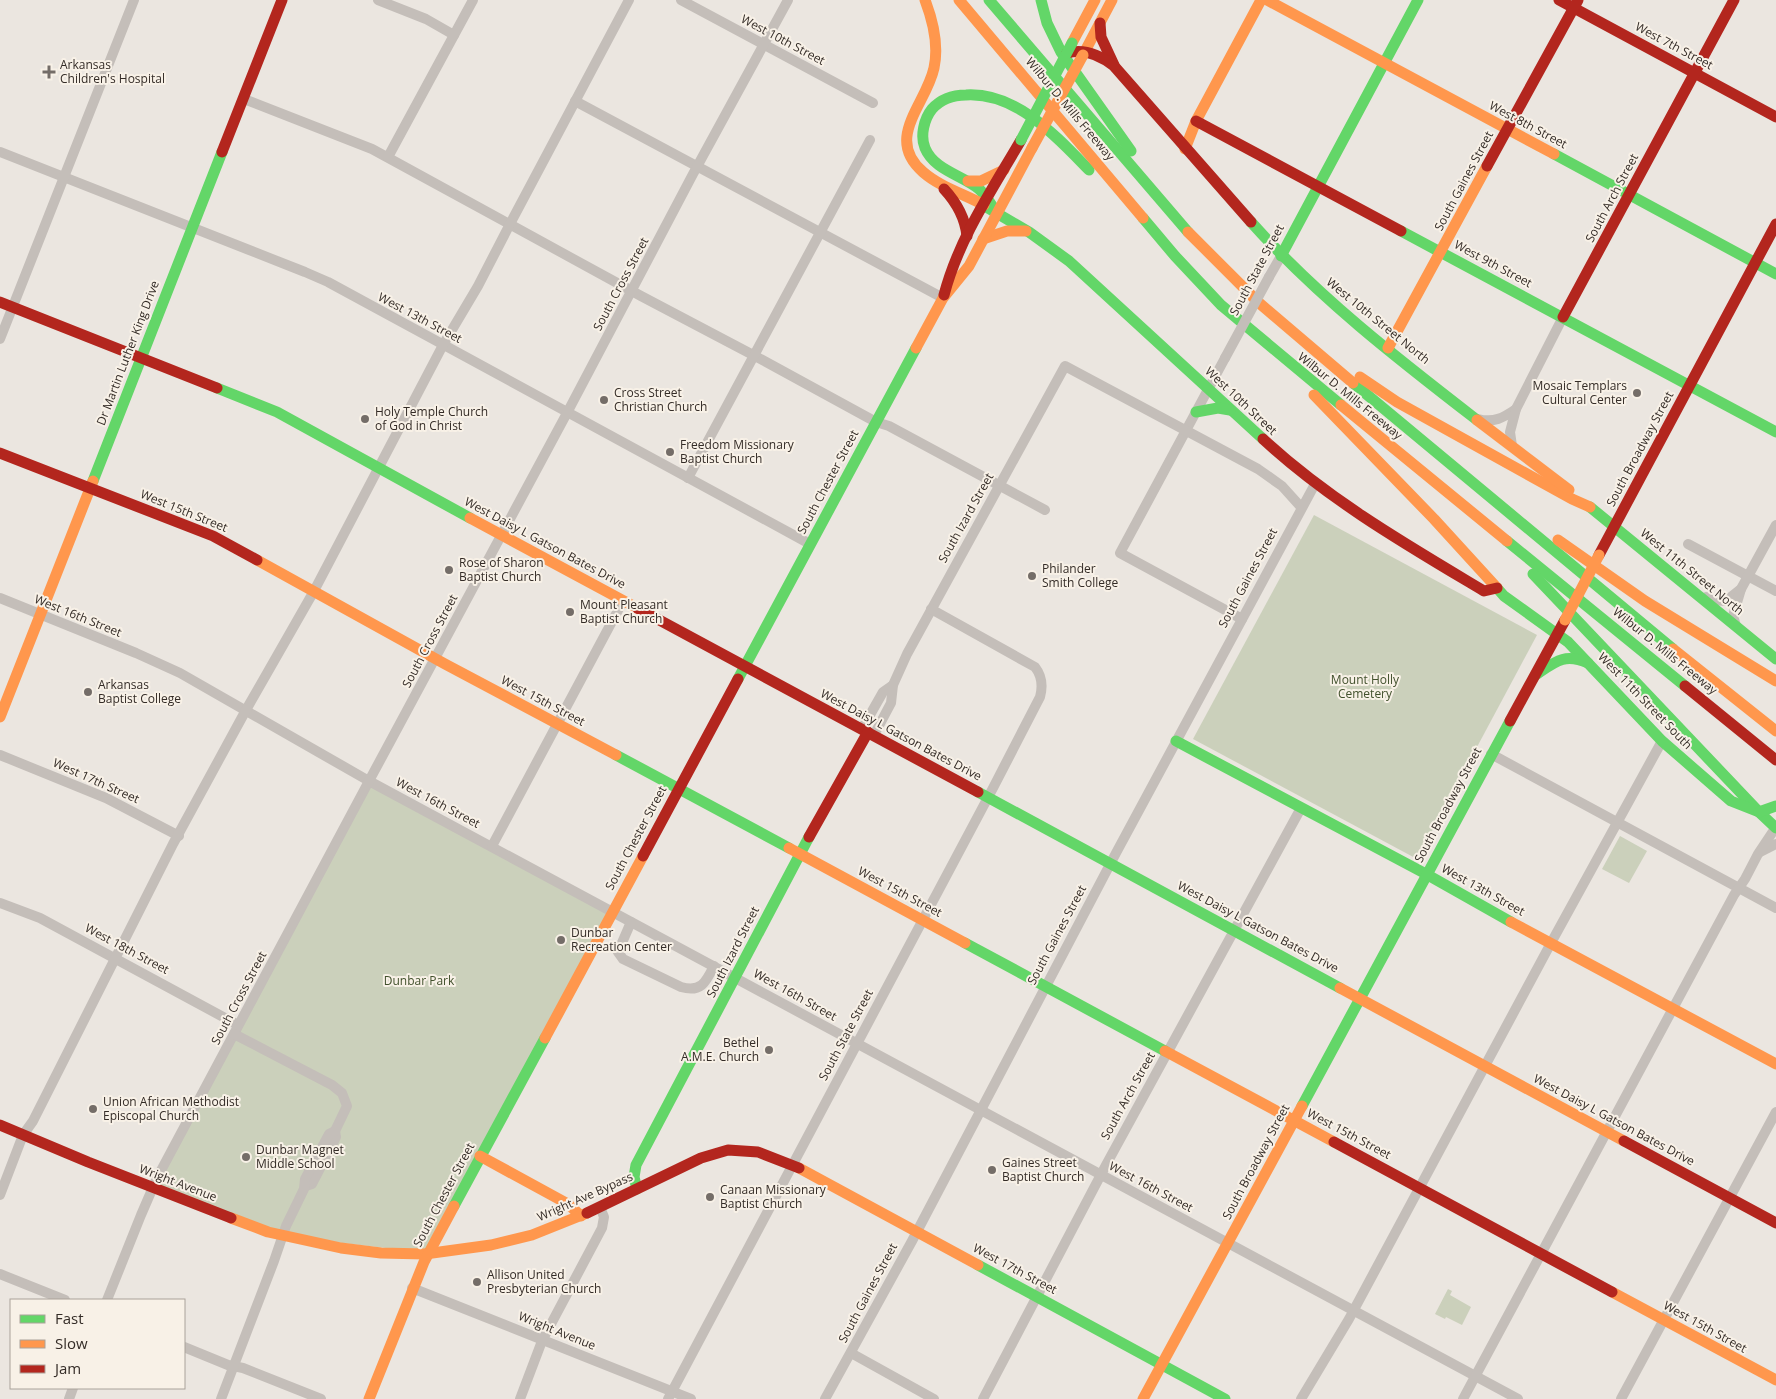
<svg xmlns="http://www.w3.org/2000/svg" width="1776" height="1399" font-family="'Open Sans',sans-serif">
<rect width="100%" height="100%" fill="#ebe6e0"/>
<g fill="#cbd0bb">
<path d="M1314,515L1537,635L1417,859L1193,739Z"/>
<path d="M369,781L612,911L429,1253L282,1236L153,1187Z"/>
<path d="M1620,836L1647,851L1629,883L1602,869Z"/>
<path d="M1448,1289L1452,1291L1450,1295L1471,1307L1462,1325L1446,1317L1445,1319L1435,1314Z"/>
</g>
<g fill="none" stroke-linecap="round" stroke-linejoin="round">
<g stroke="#c4beb9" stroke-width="10">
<path d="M378,0L426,19L454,35"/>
<path d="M681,0L873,103"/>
<path d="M244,99L372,149L641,296L755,356L876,422L889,426L1045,510"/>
<path d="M575,101L943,298"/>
<path d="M0,152L305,272L328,282L810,544"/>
<path d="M388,157L473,0"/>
<path d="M1269,277L1281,256"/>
<path d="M0,339L134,0"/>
<path d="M1225,358L1120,553L1242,619"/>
<path d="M1478,419C1494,423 1503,418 1516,409"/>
<path d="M1512,446L1510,432L1516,409L1563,317"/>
<path d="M688,478L870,140"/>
<path d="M1688,544L1776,591"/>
<path d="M1706,597L1711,600L1726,601L1741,589L1776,525"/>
<path d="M0,598L136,653L180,673L369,781L1518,1399"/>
<path d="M1736,626L1733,616L1741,589"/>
<path d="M862,729L883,692L893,685"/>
<path d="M874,735L891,703L893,685L907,654L1065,366L1258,469L1282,486L1301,507"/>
<path d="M1491,754L1776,908"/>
<path d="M0,755L106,798L179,836"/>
<path d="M492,846L623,601"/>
<path d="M1760,852L1776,844"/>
<path d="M0,903L40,918L238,1025"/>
<path d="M631,922L618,952L623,959L681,987C701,993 706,982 714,966"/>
<path d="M306,1186L312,1184L336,1137L335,1131"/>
<path d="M0,1195L23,1135L33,1121L173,844L246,710L314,591L443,345L478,286L510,224L629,0"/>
<path d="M0,1274L65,1300"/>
<path d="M412,1288L691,1399"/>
<path d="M107,1300L141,1215L157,1178L369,781L567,413L693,174L788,0"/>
<path d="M184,1347L228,1365L243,1368L321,1399"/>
<path d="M851,1353L934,1399"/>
<path d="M69,1399L73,1388"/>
<path d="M221,1399L274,1261L286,1226L304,1189L305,1179L329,1134L335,1131L347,1106L342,1093L332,1085L234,1034"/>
<path d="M520,1399L542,1341L602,1228L604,1217L600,1207"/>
<path d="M668,1399L993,788L1040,697C1043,686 1042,676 1035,667L931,609"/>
<path d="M825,1399L912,1241L1116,853L1315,484"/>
<path d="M983,1399L1106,1165L1301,808"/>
<path d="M1301,1399L1349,1319L1551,943L1662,741"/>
<path d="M1463,1399L1734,895L1745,879L1758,854L1776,827"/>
<path d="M1621,1399L1776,1112"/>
</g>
<g stroke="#63d668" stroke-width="11">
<path d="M989,0L1188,232"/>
<path d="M1041,0L1047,23L1061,52L1131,151"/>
<path d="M1554,154L1776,274"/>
<path d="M988,208L1029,232L1069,261L1263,439"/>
<path d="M997,213C991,205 986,195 979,189C962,175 934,170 925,148C920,136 924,119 932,109C941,99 954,95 966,95C1017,92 1057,137 1089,170"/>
<path d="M1143,218L1175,256L1221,305L1341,405"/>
<path d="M1251,222C1318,297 1398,359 1477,420"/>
<path d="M1401,231L1776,432"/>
<path d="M1281,256L1418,0"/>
<path d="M1353,383L1673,649"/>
<path d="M217,388L277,412L470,518"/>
<path d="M1196,412L1218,408L1230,410"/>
<path d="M93,481L222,152"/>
<path d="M1590,507L1776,659"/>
<path d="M1507,541L1685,686"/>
<path d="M1533,574L1759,812"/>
<path d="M1497,588L1504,596L1568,642L1662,741L1731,801L1759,812L1776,828"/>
<path d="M1537,674C1556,661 1565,653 1588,663"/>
<path d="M738,679L916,348"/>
<path d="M1176,741L1426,874L1511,922"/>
<path d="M616,755L789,848"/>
<path d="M978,792L1340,988"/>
<path d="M1759,812L1776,806"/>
<path d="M965,943L1165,1051"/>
<path d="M1302,1106L1510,721"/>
<path d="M637,1189L634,1177L636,1165L809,837"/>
<path d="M454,1206L545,1038"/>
<path d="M978,1265L1225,1399"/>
</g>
<g stroke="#ff974d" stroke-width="11">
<path d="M925,0C933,21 939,45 934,68C926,105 884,138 923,172C940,187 964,194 984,205"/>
<path d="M959,0L1143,218"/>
<path d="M1267,0L1554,154"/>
<path d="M1072,43L1095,0"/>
<path d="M1083,55L1112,0"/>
<path d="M1185,149L1196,121L1261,0"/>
<path d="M968,181H981L1004,170"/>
<path d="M1188,232L1258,302L1353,383"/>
<path d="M983,239L1007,231H1026"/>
<path d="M916,348L943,298L969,266L1032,148"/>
<path d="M1388,348L1487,166"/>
<path d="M1360,377L1397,402L1572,499L1590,507"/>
<path d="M1314,395L1434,519L1497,588"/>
<path d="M1341,405L1507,541"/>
<path d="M1477,420L1569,490"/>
<path d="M470,518L637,608"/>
<path d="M1558,540L1645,601L1776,681"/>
<path d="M257,560L445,664L616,755"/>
<path d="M1673,649L1776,731"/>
<path d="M0,717L93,481"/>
<path d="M789,848L965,943"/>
<path d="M1511,922L1776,1064"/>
<path d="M1340,988L1624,1141"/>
<path d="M545,1038L643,856"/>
<path d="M1165,1051L1334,1142"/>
<path d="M480,1156L568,1204L581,1216"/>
<path d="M799,1168L978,1265"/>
<path d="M231,1218L268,1232L341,1248L381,1253L425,1254L491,1245L532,1235L587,1213"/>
<path d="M1612,1292L1776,1380"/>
<path d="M369,1399L424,1262L454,1206"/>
<path d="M1143,1399L1302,1106"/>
</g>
<g stroke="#b3261e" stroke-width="11">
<path d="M1559,0L1776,117"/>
<path d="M1100,23L1101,37L1114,65"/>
<path d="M1067,53C1085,48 1100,55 1114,66L1251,222"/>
<path d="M1196,121L1401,231"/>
<path d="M222,152L282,0"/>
<path d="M1487,166L1578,0"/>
<path d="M944,189C957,203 965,217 967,236"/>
<path d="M944,295C959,238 992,190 1021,140"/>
<path d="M0,302L217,388"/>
<path d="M1563,317L1734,0"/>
<path d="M1263,439C1329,500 1407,545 1484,591L1497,588"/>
<path d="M0,453L213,536L257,560"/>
<path d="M1599,555L1776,224"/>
<path d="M637,608L978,792"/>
<path d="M1685,686L1776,760"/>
<path d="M1510,721L1565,620"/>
<path d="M809,837L868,732"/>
<path d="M643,856L738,679"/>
<path d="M0,1125L88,1162L231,1218"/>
<path d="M1624,1141L1776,1223"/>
<path d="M1334,1142L1612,1292"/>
<path d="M587,1213L701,1158L728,1150L758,1152L799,1168"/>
</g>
<path stroke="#c4beb9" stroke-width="10" d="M1225,358L1269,277"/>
<path stroke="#63d668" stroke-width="11" d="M1021,140L1072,43"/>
<g stroke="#ff974d" stroke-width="11">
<path d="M1032,148L1083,55"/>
<path d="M1565,620L1599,555"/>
</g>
</g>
<g fill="#746d68" stroke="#f8f1e7" stroke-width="2">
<path d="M46.5 64.5h5v5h5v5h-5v5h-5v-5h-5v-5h5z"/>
<circle cx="1637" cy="393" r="5"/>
<circle cx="604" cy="400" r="5"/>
<circle cx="365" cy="419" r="5"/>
<circle cx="670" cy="452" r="5"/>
<circle cx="449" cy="570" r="5"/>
<circle cx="1032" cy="576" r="5"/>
<circle cx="570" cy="612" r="5"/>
<circle cx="88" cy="692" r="5"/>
<circle cx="561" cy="940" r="5"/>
<circle cx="769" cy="1050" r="5"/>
<circle cx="93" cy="1109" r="5"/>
<circle cx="246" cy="1157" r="5"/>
<circle cx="992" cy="1170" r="5"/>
<circle cx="710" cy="1197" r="5"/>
<circle cx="477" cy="1282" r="5"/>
</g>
<g text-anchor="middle" stroke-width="4" stroke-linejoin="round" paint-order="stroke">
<g font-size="12" fill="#342c27" stroke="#f8f1e7">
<text transform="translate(783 40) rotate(28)" y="4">West 10th Street</text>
<text transform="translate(1674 46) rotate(28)" y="4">West 7th Street</text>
<text transform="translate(1070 109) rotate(50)" y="4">Wilbur D. Mills Freeway</text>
<text transform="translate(1528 125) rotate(28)" y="4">West 8th Street</text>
<text transform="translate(1464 181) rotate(-62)" y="4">South Gaines Street</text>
<text transform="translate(1612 198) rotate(-62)" y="4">South Arch Street</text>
<text transform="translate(1493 264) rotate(28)" y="4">West 9th Street</text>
<text transform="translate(1257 270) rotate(-62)" y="4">South State Street</text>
<text transform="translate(621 284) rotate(-62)" y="4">South Cross Street</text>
<text transform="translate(420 318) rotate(28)" y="4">West 13th Street</text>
<text transform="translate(1378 321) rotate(39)" y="4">West 10th Street North</text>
<text transform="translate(128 353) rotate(-69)" y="4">Dr Martin Luther King Drive</text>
<text transform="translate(1350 396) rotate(39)" y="4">Wilbur D. Mills Freeway</text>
<text transform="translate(1241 401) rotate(43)" y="4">West 10th Street</text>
<text transform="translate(1640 449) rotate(-62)" y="4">South Broadway Street</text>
<text transform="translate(828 482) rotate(-62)" y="4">South Chester Street</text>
<text transform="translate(184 511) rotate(22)" y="4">West 15th Street</text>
<text transform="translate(966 518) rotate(-61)" y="4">South Izard Street</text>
<text transform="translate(545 543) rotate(28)" y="4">West Daisy L Gatson Bates Drive</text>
<text transform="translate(1692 572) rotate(39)" y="4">West 11th Street North</text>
<text transform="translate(1248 578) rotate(-62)" y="4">South Gaines Street</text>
<text transform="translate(78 616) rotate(22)" y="4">West 16th Street</text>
<text transform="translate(430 641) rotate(-62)" y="4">South Cross Street</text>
<text transform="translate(1665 651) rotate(39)" y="4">Wilbur D. Mills Freeway</text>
<text transform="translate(543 701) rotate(28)" y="4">West 15th Street</text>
<text transform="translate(1645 701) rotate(46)" y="4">West 11th Street South</text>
<text transform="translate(901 735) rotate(28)" y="4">West Daisy L Gatson Bates Drive</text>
<text transform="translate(96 781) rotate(24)" y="4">West 17th Street</text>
<text transform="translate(438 803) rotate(28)" y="4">West 16th Street</text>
<text transform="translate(1448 805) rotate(-62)" y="4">South Broadway Street</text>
<text transform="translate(636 838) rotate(-62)" y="4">South Chester Street</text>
<text transform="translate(1483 890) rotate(29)" y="4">West 13th Street</text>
<text transform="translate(900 892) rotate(28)" y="4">West 15th Street</text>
<text transform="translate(1258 927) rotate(28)" y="4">West Daisy L Gatson Bates Drive</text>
<text transform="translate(1057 935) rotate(-62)" y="4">South Gaines Street</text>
<text transform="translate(127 949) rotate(28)" y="4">West 18th Street</text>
<text transform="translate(733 952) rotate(-63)" y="4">South Izard Street</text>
<text transform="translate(795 995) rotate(29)" y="4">West 16th Street</text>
<text transform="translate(239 998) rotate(-62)" y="4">South Cross Street</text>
<text transform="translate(846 1035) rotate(-62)" y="4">South State Street</text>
<text transform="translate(1128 1096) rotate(-61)" y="4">South Arch Street</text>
<text transform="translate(1614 1120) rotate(28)" y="4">West Daisy L Gatson Bates Drive</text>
<text transform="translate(1349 1134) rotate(28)" y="4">West 15th Street</text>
<text transform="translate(1256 1162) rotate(-62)" y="4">South Broadway Street</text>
<text transform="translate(178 1183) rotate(21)" y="4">Wright Avenue</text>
<text transform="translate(1151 1187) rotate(28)" y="4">West 16th Street</text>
<text transform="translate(444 1195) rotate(-62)" y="4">South Chester Street</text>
<text transform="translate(585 1197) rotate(-24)" y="4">Wright Ave Bypass</text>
<text transform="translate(1015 1269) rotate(28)" y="4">West 17th Street</text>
<text transform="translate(868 1293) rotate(-62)" y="4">South Gaines Street</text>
<text transform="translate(1705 1327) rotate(29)" y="4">West 15th Street</text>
<text transform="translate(557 1331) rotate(22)" y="4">Wright Avenue</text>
</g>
<g font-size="12" fill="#342c27" stroke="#f8f1e7" text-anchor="start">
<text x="60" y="69">Arkansas<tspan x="60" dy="14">Children's Hospital</tspan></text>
<text x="1627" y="390" text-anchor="end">Mosaic Templars<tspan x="1627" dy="14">Cultural Center</tspan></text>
<text x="614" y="397">Cross Street<tspan x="614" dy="14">Christian Church</tspan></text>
<text x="375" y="416">Holy Temple Church<tspan x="375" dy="14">of God in Christ</tspan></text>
<text x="680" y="449">Freedom Missionary<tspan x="680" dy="14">Baptist Church</tspan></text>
<text x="459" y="567">Rose of Sharon<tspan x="459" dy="14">Baptist Church</tspan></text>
<text x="1042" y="573">Philander<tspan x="1042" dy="14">Smith College</tspan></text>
<text x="580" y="609">Mount Pleasant<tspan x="580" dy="14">Baptist Church</tspan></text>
<text x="98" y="689">Arkansas<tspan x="98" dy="14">Baptist College</tspan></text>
<text x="571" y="937">Dunbar<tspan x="571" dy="14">Recreation Center</tspan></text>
<text x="759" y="1047" text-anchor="end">Bethel<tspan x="759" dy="14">A.M.E. Church</tspan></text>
<text x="103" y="1106">Union African Methodist<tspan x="103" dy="14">Episcopal Church</tspan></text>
<text x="256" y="1154">Dunbar Magnet<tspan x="256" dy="14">Middle School</tspan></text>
<text x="1002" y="1167">Gaines Street<tspan x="1002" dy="14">Baptist Church</tspan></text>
<text x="720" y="1194">Canaan Missionary<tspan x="720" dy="14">Baptist Church</tspan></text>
<text x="487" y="1279">Allison United<tspan x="487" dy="14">Presbyterian Church</tspan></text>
</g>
<g font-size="12" fill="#42512d" stroke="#f8f1e7">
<text x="1365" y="684">Mount Holly<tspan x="1365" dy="14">Cemetery</tspan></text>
<text x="419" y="985">Dunbar Park</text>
</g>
</g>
<rect x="10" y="1299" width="175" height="90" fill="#f8f1e7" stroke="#aaa29a"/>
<rect x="20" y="1315" width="25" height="8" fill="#63d668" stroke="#aaa29a"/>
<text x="55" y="1324" font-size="15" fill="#342c27">Fast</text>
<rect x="20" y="1340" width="25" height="8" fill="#ff974d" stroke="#aaa29a"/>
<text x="55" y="1349" font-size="15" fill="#342c27">Slow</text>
<rect x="20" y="1365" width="25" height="8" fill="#b3261e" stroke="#aaa29a"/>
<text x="55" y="1374" font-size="15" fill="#342c27">Jam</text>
</svg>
